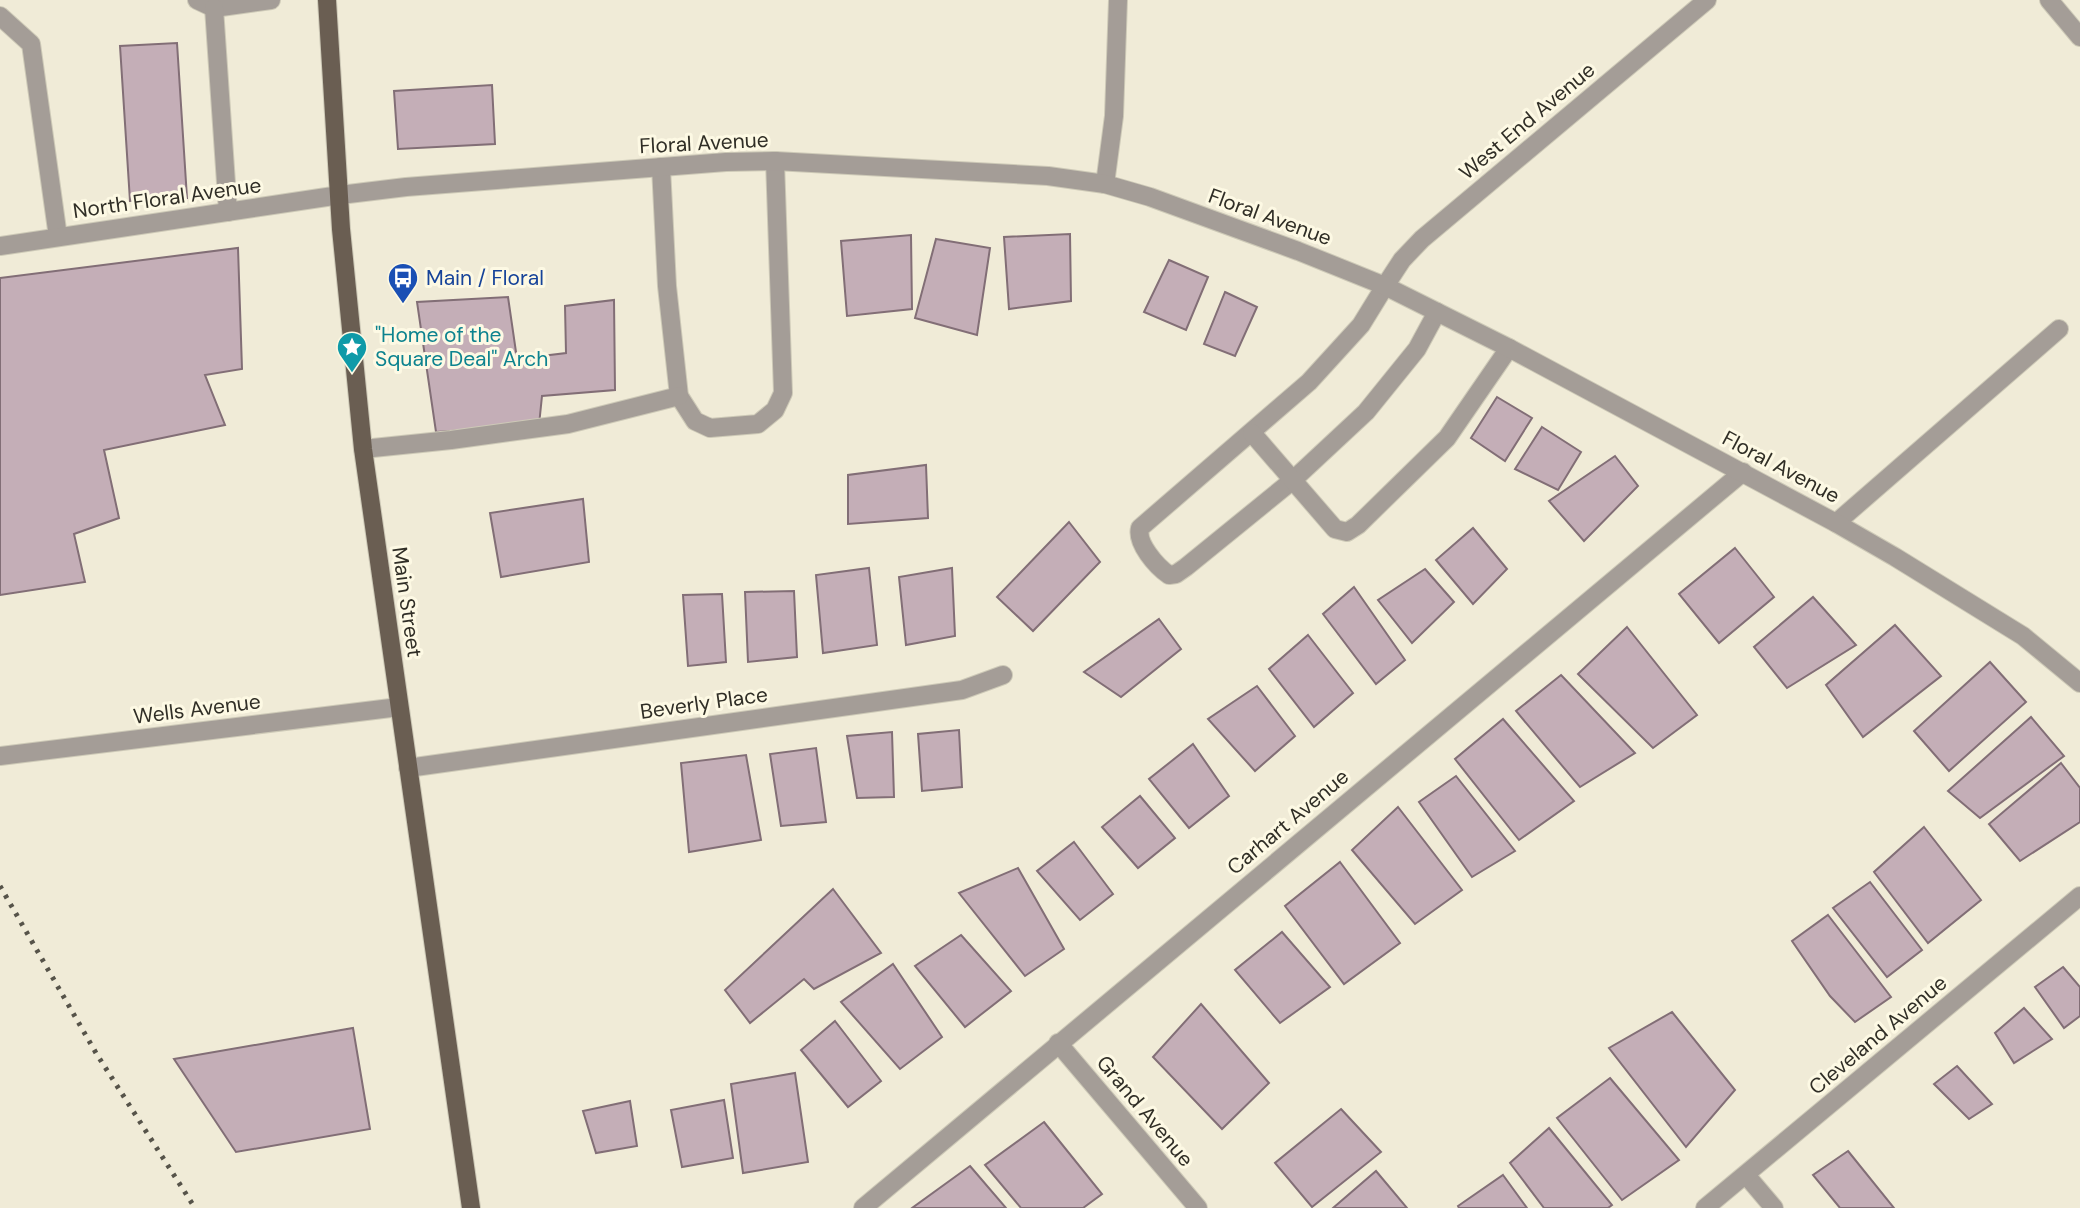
<svg xmlns="http://www.w3.org/2000/svg" width="2080" height="1208" font-family="'DM Sans',sans-serif">
<rect width="100%" height="100%" fill="#f0ebd7"/>
<g fill="#c4aeb7" stroke="#826e76" stroke-width="2">
<path d="M177,43L187,198L130,201L120,46Z"/>
<path d="M492,85L495,144L398,149L394,91Z"/>
<path d="M1070,234L1071,301L1009,309L1004,237Z"/>
<path d="M911,235L912,309L847,316L841,241Z"/>
<path d="M936,239L990,248L977,335L915,318Z"/>
<path d="M238,248L242,369L205,375L225,425L104,450L119,518L74,534L85,582L0,595V278Z"/>
<path d="M1169,260L1208,277L1186,330L1144,312Z"/>
<path d="M1225,292L1257,307L1235,356L1204,344Z"/>
<path d="M508,297L517,359L566,353L565,306L614,300L615,390L542,396L539,425L436,432L417,302Z"/>
<path d="M1497,397L1532,418L1505,461L1471,438Z"/>
<path d="M1542,427L1581,452L1558,490L1515,469Z"/>
<path d="M1615,456L1638,486L1584,541L1549,501Z"/>
<path d="M926,465L928,518L848,524V475Z"/>
<path d="M583,499L589,562L501,577L490,513Z"/>
<path d="M1069,522L1100,562L1033,631L997,597Z"/>
<path d="M1473,528L1507,569L1473,604L1436,560Z"/>
<path d="M1735,548L1774,597L1719,643L1679,594Z"/>
<path d="M869,568L877,645L823,653L816,575Z"/>
<path d="M952,568L955,636L906,645L899,577Z"/>
<path d="M1425,569L1454,602L1412,643L1378,600Z"/>
<path d="M1354,587L1405,660L1376,684L1323,614Z"/>
<path d="M794,591L797,657L748,662L745,592Z"/>
<path d="M722,594L726,662L688,666L683,595Z"/>
<path d="M1813,597L1856,645L1787,688L1754,647Z"/>
<path d="M1159,619L1181,649L1121,697L1084,672Z"/>
<path d="M1895,625L1941,676L1863,737L1826,685Z"/>
<path d="M1627,627L1697,715L1653,748L1578,674Z"/>
<path d="M1308,635L1353,693L1314,727L1269,669Z"/>
<path d="M1990,662L2026,702L1949,771L1914,731Z"/>
<path d="M1561,675L1635,753L1580,787L1516,711Z"/>
<path d="M1257,686L1295,736L1255,771L1208,719Z"/>
<path d="M2031,717L2064,756L1980,818L1948,791Z"/>
<path d="M1503,719L1574,801L1519,840L1455,759Z"/>
<path d="M959,730L962,787L922,791L918,734Z"/>
<path d="M892,732L894,797L857,798L847,736Z"/>
<path d="M1193,744L1229,796L1189,828L1149,779Z"/>
<path d="M816,748L826,822L781,826L770,754Z"/>
<path d="M746,755L761,840L689,852L681,763Z"/>
<path d="M2061,763L2080,788V822L2020,861L1989,824Z"/>
<path d="M1456,776L1515,851L1472,877L1419,802Z"/>
<path d="M1140,796L1175,838L1138,868L1102,827Z"/>
<path d="M1398,807L1462,890L1415,924L1352,850Z"/>
<path d="M1924,827L1981,900L1928,943L1874,872Z"/>
<path d="M1074,842L1113,894L1080,920L1037,871Z"/>
<path d="M1340,862L1400,943L1344,984L1285,906Z"/>
<path d="M1018,868L1064,949L1025,976L959,893Z"/>
<path d="M1870,882L1922,950L1887,977L1833,908Z"/>
<path d="M833,889L881,953L814,989L804,979L750,1023L725,990Z"/>
<path d="M1828,915L1891,997L1855,1022L1830,996L1792,941Z"/>
<path d="M1282,932L1330,987L1280,1023L1235,970Z"/>
<path d="M961,935L1011,991L965,1027L915,966Z"/>
<path d="M893,964L942,1037L900,1069L841,1002Z"/>
<path d="M2063,967L2080,987V1016L2064,1028L2035,987Z"/>
<path d="M1201,1004L1269,1083L1222,1129L1153,1057Z"/>
<path d="M2024,1008L2052,1039L2014,1063L1995,1033Z"/>
<path d="M1672,1012L1735,1090L1686,1147L1609,1048Z"/>
<path d="M835,1021L881,1081L848,1107L801,1050Z"/>
<path d="M353,1028L370,1129L236,1152L174,1059Z"/>
<path d="M1957,1066L1992,1104L1969,1119L1934,1084Z"/>
<path d="M795,1073L808,1162L743,1173L731,1084Z"/>
<path d="M1610,1078L1679,1160L1622,1200L1557,1118Z"/>
<path d="M724,1100L733,1158L682,1167L671,1110Z"/>
<path d="M630,1101L637,1146L596,1153L583,1111Z"/>
<path d="M1341,1109L1381,1152L1312,1207L1275,1163Z"/>
<path d="M1044,1122L1102,1194L1083,1208H1021L985,1165Z"/>
<path d="M1549,1128L1612,1205L1608,1208H1544L1510,1163Z"/>
<path d="M1848,1151L1894,1208H1840L1813,1175Z"/>
<path d="M970,1166L1006,1208H912Z"/>
<path d="M1376,1171L1407,1208H1333Z"/>
<path d="M1503,1175L1527,1208H1459L1458,1206Z"/>
</g>
<g fill="none" stroke-linecap="round" stroke-linejoin="round">
<g stroke="#cdc9b7" stroke-width="20">
<g id="service">
<path d="M197,0L214,8L271,0"/>
<path d="M214,8L228,212"/>
<path d="M0,16L31,44L58,237"/>
<path d="M661,167L667,286L679,396L695,421L710,428L758,424L775,410L783,393L775,161"/>
<path d="M1385,286L1361,325L1309,382L1140,528C1136,543 1156,566 1169,575L1176,574L1186,567L1293,480L1366,412L1417,349L1437,312"/>
<path d="M1252,433L1335,529L1347,532L1358,525L1447,438L1509,348"/>
<path d="M363,449L451,440L568,424L679,396"/>
<path d="M1836,523L2059,329"/>
<path d="M0,756L399,707"/>
</g>
</g>
<g stroke="#cdc9b7" stroke-width="20">
<g id="minor">
<path d="M2049,0L2080,37"/>
<path d="M1105,184L1114,116L1118,0"/>
<path d="M0,246L340,195"/>
<path d="M1385,286L1402,260L1422,239L1707,0"/>
<path d="M408,768L962,690L1003,675"/>
<path d="M1058,1043L1198,1208"/>
<path d="M1746,1175L1774,1208"/>
<path d="M863,1208L1743,472"/>
<path d="M1705,1208L2080,896"/>
</g>
</g>
<g stroke="#cdc9b7" stroke-width="20">
<path id="tertiary" d="M340,195L406,187L726,162L775,161L1048,176L1105,184L1150,197L1298,251L1385,286L1509,348L1836,523L1895,557L2023,636L2080,683"/>
</g>
<g stroke="#cdc9b7" stroke-width="20">
<path id="primary" d="M327,0L341,229L363,449L471,1208"/>
</g>
<use href="#service" stroke="#a49d97" stroke-width="18"/>
<use href="#minor" stroke="#a49d97" stroke-width="18"/>
<use href="#tertiary" stroke="#a49d97" stroke-width="18"/>
<use href="#primary" stroke="#6a5e52" stroke-width="18"/>
<path stroke="#565349" stroke-width="5" stroke-dasharray="3.5 7" stroke-linecap="butt" d="M0,886L96,1053L195,1208"/>
</g>
<defs>
<g id="bus-pin" transform="scale(1.575)"><path d="M0 17L-7.5 6A9.5 9.5 0 1 1 7.5 6Z" fill="#1a4fb4" stroke="#fdf9e4"/><path d="M-5-6H5V4H4V6H2V4H-2V6H-4V4H-5ZM-3.5-4V0h7V-4ZM-3.5 1.2v1.5H-2V1.2ZM2 1.2v1.5H3.5V1.2Z" fill="#fff"/></g>
<g id="sight-pin" transform="scale(1.575)"><path d="M0 17L-7.5 6A9.5 9.5 0 1 1 7.5 6Z" fill="#0f9aa8" stroke="#fdf9e4"/><path d="M0-6L1.8-2.2L6-1.7L2.9 1.2L3.7 5.4L0 3.3L-3.7 5.4L-2.9 1.2L-6-1.7L-1.8-2.2Z" fill="#fff"/></g>
</defs>
<g fill-rule="evenodd">
<use href="#bus-pin" x="403" y="278"/>
<use href="#sight-pin" x="352" y="347"/>
</g>
<g text-anchor="middle" stroke-width="6" stroke-linejoin="round" paint-order="stroke">
<g font-size="21" fill="#302e26" stroke="#fdf9e4">
<text transform="translate(1527 121) rotate(-40)" y="7">West End Avenue</text>
<text transform="translate(704 143) rotate(-3)" y="7">Floral Avenue</text>
<text transform="translate(167 198) rotate(-8)" y="7">North Floral Avenue</text>
<text transform="translate(1270 217) rotate(20)" y="7">Floral Avenue</text>
<text transform="translate(1781 467) rotate(28)" y="7">Floral Avenue</text>
<text transform="translate(407 602) rotate(82)" y="7">Main Street</text>
<text transform="translate(704 703) rotate(-8)" y="7">Beverly Place</text>
<text transform="translate(197 709) rotate(-7)" y="7">Wells Avenue</text>
<text transform="translate(1288 822) rotate(-40)" y="7">Carhart Avenue</text>
<text transform="translate(1878 1035) rotate(-40)" y="7">Cleveland Avenue</text>
<text transform="translate(1145 1111) rotate(50)" y="7">Grand Avenue</text>
</g>
<g font-size="21" fill="#164399" stroke="#fdf9e4" text-anchor="start">
<text x="426" y="285">Main / Floral</text>
</g>
<g font-size="21" fill="#0d838f" stroke="#fdf9e4" text-anchor="start">
<text x="375" y="342">"Home of the<tspan x="375" dy="24">Square Deal" Arch</tspan></text>
</g>
</g>
</svg>
